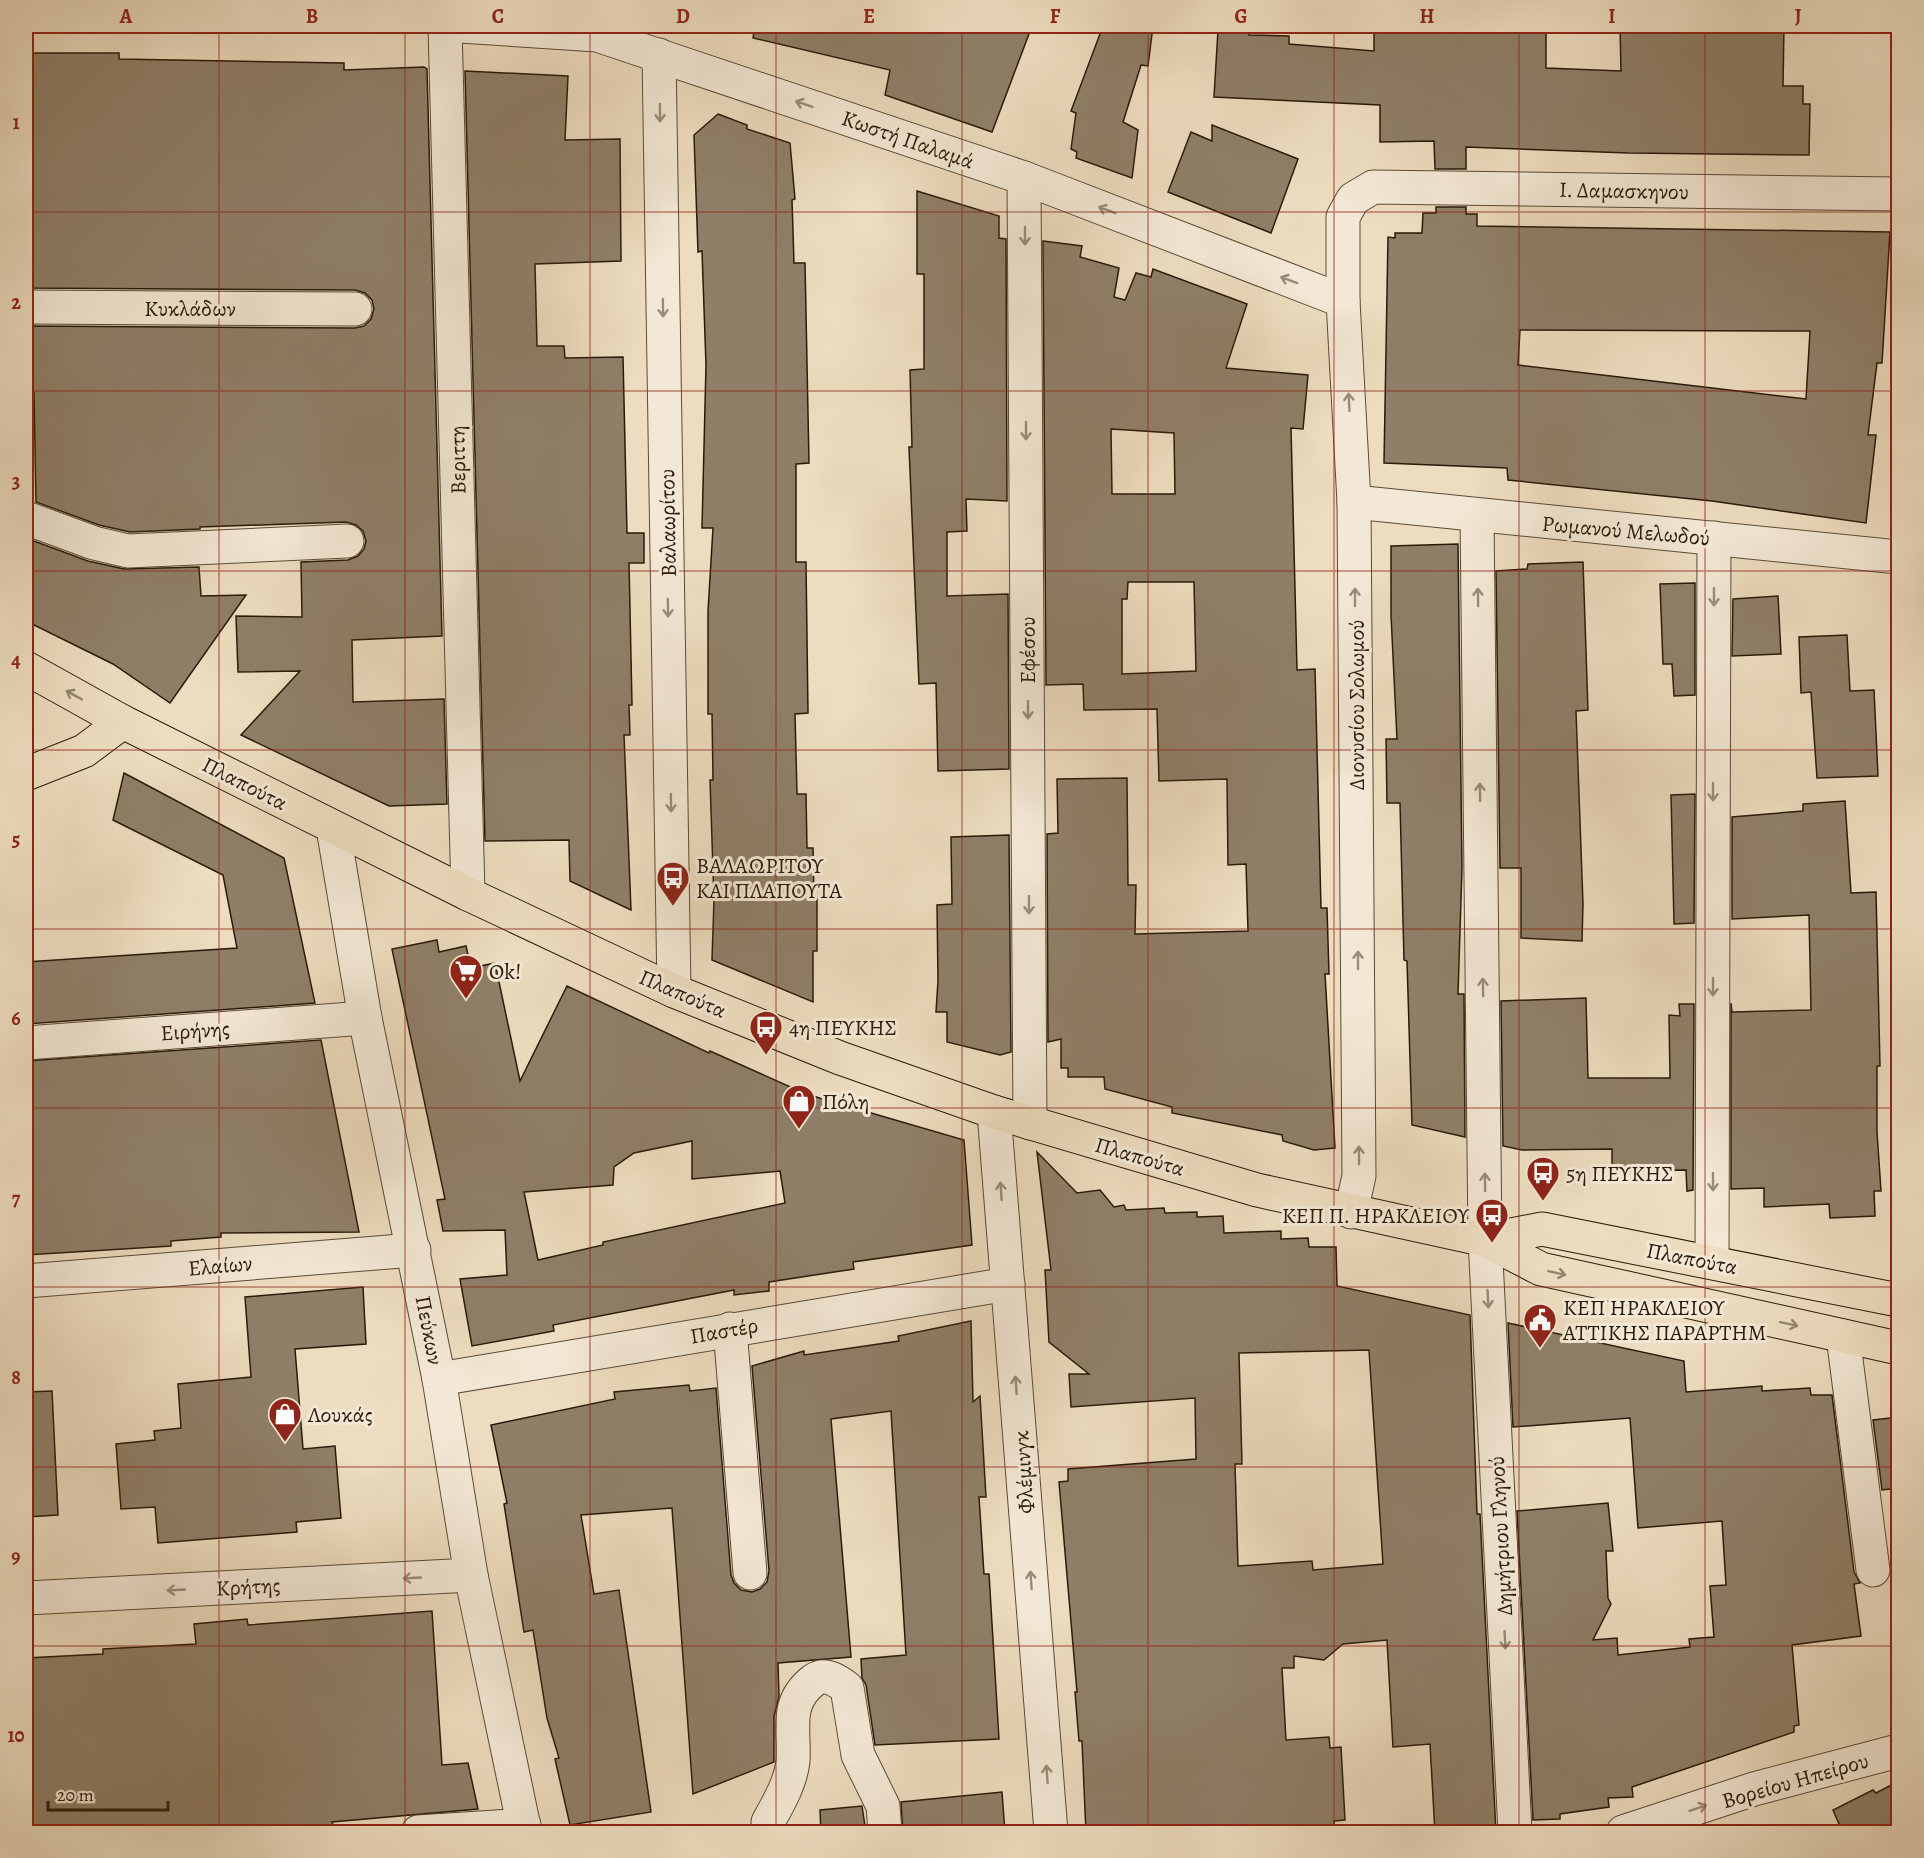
<svg xmlns="http://www.w3.org/2000/svg" width="1924" height="1858" font-family="Alegreya,serif">
<rect width="100%" height="100%" fill="#eddcbf"/>
<filter id="stains"><feTurbulence type="fractalNoise" baseFrequency=".00333" numOctaves="4"/><feColorMatrix values="0 0 0 0 .2 0 0 0 0 .09 0 0 0 0 .02 0 0 0 .5 -.17"/></filter>
<radialGradient id="worn" r=".72"><stop offset=".6" stop-color="#630" stop-opacity="0"/><stop offset="1" stop-color="#630" stop-opacity=".3"/></radialGradient>
<g fill="#8f7f68" stroke="#291b0a" stroke-width="1.5" fill-rule="evenodd">
<path d="M755,26H1032L992,132L885,95L890,70L753,38Z"/>
<path d="M1103,26H1153L1148,66L1141,65L1123,122L1138,130L1132,178L1076,158L1077,152L1071,149L1076,113L1071,111Z"/>
<path d="M1374,26H1546V68L1621,71L1620,26H1784L1783,86H1803V104H1810L1809,155L1629,153L1466,147V169H1435L1434,141L1380,142V105L1214,97L1218,30L1249,32V35L1289,36V44L1374,51Z"/>
<path d="M33,53H119V59L344,63V70L424,67L427,69L442,636L352,640L353,702L444,699L447,804L389,806L241,735L300,671L238,672L236,616L302,617L301,562L348,560L358,556L364,549L366,541L363,531L356,525L346,522L200,527V529L130,532L99,525L36,502L34,393H26V326L355,328L364,326L371,319L374,309L372,300L365,293L355,290L26,288V162L29,163Z"/>
<path d="M465,71L568,76L565,140L620,139L621,261L535,264L537,346H564L565,358L623,357L627,533H644V563H629L632,705H629L630,735H624L631,910L570,881L569,840L485,841Z"/>
<path d="M718,114L747,125V129L790,143L795,199L792,200L794,263H805L809,463L796,464V562H806L808,713L795,714L797,794H806L807,848H813L814,896L817,897V951H813V1002L712,960L714,900L710,780H713L712,714H708V611L713,528H702L706,365L702,251L698,252L694,135Z"/>
<path d="M1212,125L1298,159L1271,233L1168,192L1191,132L1212,141Z"/>
<path d="M917,191L999,216V238L1006,239L1007,501L966,499L967,531L947,532V596L1008,594L1009,769L938,771L936,683L919,684L909,447H912L910,370L924,369V274H917Z"/>
<path d="M1436,207H1466V214H1477V226L1890,232L1882,363H1877L1868,435H1876L1866,523L1712,501L1508,480L1507,468L1384,463L1388,237L1395,238V233H1422L1423,213H1436ZM1520,330L1810,331L1806,399L1518,365Z"/>
<path d="M1043,241L1082,246L1080,257L1119,268L1114,297L1125,300L1136,273L1151,277L1153,269L1247,304L1226,368L1308,375L1303,429L1291,428L1297,670L1315,669L1321,908H1327L1329,974H1325L1335,1148L1314,1150L1283,1141L1282,1135L1172,1113V1107L1105,1089L1104,1077H1068V1068H1061V1039L1048,1042L1047,834L1058,833L1057,779L1127,778L1128,885H1136L1135,934L1248,931L1246,864L1228,865L1227,779L1159,781L1157,709L1084,710L1083,684L1046,685ZM1111,429L1174,433L1175,494H1112ZM1128,582H1194L1196,671L1122,674V599H1127Z"/>
<path d="M31,540L88,561L124,569L199,567L201,596L246,595L170,703L113,664L26,621V550Z"/>
<path d="M1458,544L1462,868L1458,994H1464L1465,1137L1412,1125L1407,961L1404,960L1400,803H1387L1386,739H1397L1391,615V546Z"/>
<path d="M1583,562L1588,710L1576,711L1583,904L1582,941L1521,938V868H1500L1496,571L1527,569L1528,564Z"/>
<path d="M1695,583V695L1674,696L1672,664H1663L1660,584Z"/>
<path d="M1778,596L1781,654L1732,656L1733,599Z"/>
<path d="M1847,635L1850,691L1874,690L1878,776L1817,778L1811,692L1801,693L1799,637Z"/>
<path d="M124,773L284,858L315,1003L26,1024V962L237,948L223,875L113,820Z"/>
<path d="M1695,794L1694,923L1674,924L1671,795Z"/>
<path d="M1845,801L1851,893L1876,892L1880,1066H1877V1132L1881,1191H1874L1875,1216L1830,1218L1829,1204L1764,1207V1188L1731,1189V1003L1732,1012L1811,1010L1809,915L1732,919V817L1803,811V804Z"/>
<path d="M1009,835L1011,1052L1000,1055L947,1042V1012H936L938,981L937,905L952,904L951,837Z"/>
<path d="M437,940L439,952L466,946L471,968L495,963L520,1081L567,986L709,1053L710,1051L806,1094L964,1140L972,1245L853,1262L854,1269L769,1282V1291L734,1295V1290L553,1325L554,1331L472,1346L460,1279L507,1275L505,1230L443,1231L437,1200L445,1199L392,949ZM692,1141V1179L780,1171L785,1203L603,1242V1245L538,1260L524,1192L613,1185L614,1167L634,1153Z"/>
<path d="M1586,998L1588,1078H1670L1669,1015L1680,1016L1679,1004H1694L1693,1190L1687,1191L1686,1170L1612,1171V1149L1522,1150L1503,1146L1501,1001Z"/>
<path d="M321,1040L359,1232L221,1233V1237L171,1241V1246L26,1255V1061Z"/>
<path d="M1037,1152L1077,1193L1100,1190L1114,1207L1124,1205L1126,1210L1164,1208L1165,1213L1197,1212V1217L1223,1216L1224,1233L1281,1231V1239L1308,1238L1309,1247H1336L1337,1286L1470,1315L1477,1514H1480L1496,1833H1435L1430,1744L1393,1747L1387,1640L1343,1644L1324,1660L1294,1656V1668H1282L1286,1740L1329,1737L1330,1748L1341,1747L1345,1820L1334,1821L1335,1833H1086L1082,1741H1079L1075,1692H1077L1059,1482L1068,1481V1469L1196,1459L1195,1398L1071,1407L1069,1374H1089L1049,1342L1045,1270H1051ZM1369,1350L1383,1564L1313,1570L1312,1561L1238,1566L1235,1464H1242L1239,1353Z"/>
<path d="M363,1287L366,1344L295,1349L303,1449L335,1446L341,1518L296,1522L297,1532L158,1543L155,1507L121,1509L116,1444L155,1440L154,1431L181,1428L178,1384L251,1377L245,1297Z"/>
<path d="M971,1321L973,1402L980,1396L986,1497H979L984,1574H989L999,1739L875,1745L866,1685L862,1678L861,1659L906,1655L891,1411L831,1419L851,1657L778,1663L779,1697L774,1716V1762L693,1794L672,1508L581,1515L594,1594L619,1590L651,1812L570,1825L555,1759L559,1758L547,1718L533,1630L524,1632L504,1504L507,1503L491,1425L615,1399L614,1392L689,1385L690,1391L716,1388L731,1575L734,1583L741,1590L752,1592L760,1589L767,1582L769,1571L752,1366L804,1351V1355L899,1341L898,1336Z"/>
<path d="M1508,1323L1684,1361L1686,1392L1762,1386V1391L1810,1388L1811,1395H1832L1854,1572L1860,1583L1854,1584L1861,1636L1792,1645L1799,1725L1794,1726V1732L1632,1787L1633,1797L1608,1798L1609,1807L1560,1814V1819L1533,1820L1517,1511L1608,1503L1613,1551H1606L1608,1598L1611,1604L1593,1640L1617,1638L1618,1655L1690,1647L1689,1639L1714,1637L1710,1586L1726,1585L1722,1521L1638,1528L1630,1418L1513,1427Z"/>
<path d="M52,1391L58,1515L26,1517V1392Z"/>
<path d="M1899,1417V1488L1882,1490L1873,1420Z"/>
<path d="M432,1611L442,1765L468,1763L478,1809L332,1822L333,1825L233,1832V1827L150,1833H26V1658L103,1654V1649L196,1644L194,1624L247,1619L248,1625Z"/>
<path d="M1899,1781V1833H1843L1833,1810L1873,1790L1876,1793Z"/>
<path d="M1002,1792L1005,1833H903L901,1802Z"/>
<path d="M862,1806L866,1833H821L820,1810Z"/>
</g>
<g fill="none" stroke-linecap="round" stroke-linejoin="round">
<g stroke="#5a4b37" stroke-width="35">
<g id="minor">
<path d="M445,26L468,894"/>
<path d="M460,26L597,35L1024,178L1343,301"/>
<path d="M659,55L674,991"/>
<path d="M1024,178L1030,1123"/>
<path d="M26,307L355,309"/>
<path d="M1354,502L1898,557"/>
<path d="M1477,516L1485,1240L1515,1832"/>
<path d="M26,518L94,543L128,551L347,541"/>
<path d="M333,828L365,1018L439,1379L471,1575L525,1832"/>
<path d="M26,1043L365,1018"/>
<path d="M994,1112L1051,1832"/>
<path d="M1351,1212L1359,1176L1354,502L1343,301V217L1353,199L1373,187L1898,194"/>
<path d="M1712,1262L1714,538"/>
<path d="M26,1281L414,1250"/>
<path d="M730,1329L750,1573"/>
<path d="M1843,1336L1873,1570"/>
<path d="M439,1379L1008,1284"/>
<path d="M26,1598L471,1575"/>
<path d="M418,1832L524,1825"/>
<path d="M770,1832L768,1822C778,1804 791,1782 793,1761C795,1729 784,1703 814,1680C826,1672 838,1681 847,1688L858,1755L883,1806L885,1832"/>
<path d="M1623,1832L1754,1789L1898,1751"/>
</g>
</g>
<g stroke="#291b0a" stroke-width="35">
<g id="major">
<path d="M26,668L123,722L468,894L674,991L840,1058L994,1112L1257,1190L1485,1240L1541,1269L1898,1348"/>
<path d="M26,774L84,751L123,722"/>
<path d="M1485,1240L1542,1229L1898,1300"/>
</g>
</g>
<use href="#minor" stroke="#f3e8d5" stroke-width="33"/>
<use href="#major" stroke="#eddcbf" stroke-width="33"/>
</g>
<defs><path id="oneway-shaft" d="M-6 0H5M1.5-3L5.5 0L1.5 3" fill="none" stroke-width="1.6" stroke-linecap="round" stroke-linejoin="round" transform="scale(1.5)"/></defs>
<g stroke="#988c7a">
<use href="#oneway-shaft" transform="translate(804 104) rotate(-161)"/>
<use href="#oneway-shaft" transform="translate(660 113) rotate(89)"/>
<use href="#oneway-shaft" transform="translate(1107 210) rotate(-159)"/>
<use href="#oneway-shaft" transform="translate(1025 236) rotate(90)"/>
<use href="#oneway-shaft" transform="translate(1289 280) rotate(-159)"/>
<use href="#oneway-shaft" transform="translate(663 308) rotate(89)"/>
<use href="#oneway-shaft" transform="translate(1349 402) rotate(-93)"/>
<use href="#oneway-shaft" transform="translate(1026 431) rotate(90)"/>
<use href="#oneway-shaft" transform="translate(1355 597) rotate(-90)"/>
<use href="#oneway-shaft" transform="translate(1478 597) rotate(-91)"/>
<use href="#oneway-shaft" transform="translate(1714 597) rotate(90)"/>
<use href="#oneway-shaft" transform="translate(668 608) rotate(89)"/>
<use href="#oneway-shaft" transform="translate(1028 710) rotate(90)"/>
<use href="#oneway-shaft" transform="translate(1480 792) rotate(-91)"/>
<use href="#oneway-shaft" transform="translate(1713 792) rotate(90)"/>
<use href="#oneway-shaft" transform="translate(671 803) rotate(89)"/>
<use href="#oneway-shaft" transform="translate(1029 905) rotate(90)"/>
<use href="#oneway-shaft" transform="translate(1358 960) rotate(-90)"/>
<use href="#oneway-shaft" transform="translate(1483 987) rotate(-91)"/>
<use href="#oneway-shaft" transform="translate(1713 987) rotate(90)"/>
<use href="#oneway-shaft" transform="translate(1359 1155) rotate(-90)"/>
<use href="#oneway-shaft" transform="translate(1485 1182) rotate(-91)"/>
<use href="#oneway-shaft" transform="translate(1713 1182) rotate(90)"/>
<use href="#oneway-shaft" transform="translate(1001 1191) rotate(-94)"/>
<use href="#oneway-shaft" transform="translate(1488 1299) rotate(87)"/>
<use href="#oneway-shaft" transform="translate(1016 1385) rotate(-94)"/>
<use href="#oneway-shaft" transform="translate(412 1578) rotate(177)"/>
<use href="#oneway-shaft" transform="translate(1031 1580) rotate(-94)"/>
<use href="#oneway-shaft" transform="translate(176 1590) rotate(177)"/>
<use href="#oneway-shaft" transform="translate(1505 1640) rotate(87)"/>
<use href="#oneway-shaft" transform="translate(1047 1774) rotate(-94)"/>
<use href="#oneway-shaft" transform="translate(1698 1808) rotate(-19)"/>
</g>
<g stroke="#95856e">
<use href="#oneway-shaft" transform="translate(74 695) rotate(-151)"/>
<use href="#oneway-shaft" transform="translate(1557 1273) rotate(12)"/>
<use href="#oneway-shaft" transform="translate(1789 1324) rotate(12)"/>
</g>
<path fill="none" stroke="#8f2418" stroke-width="1.5" stroke-opacity="0.55" d="M219,26V1832M405,26V1832M590,26V1832M776,26V1832M962,26V1832M1148,26V1832M1334,26V1832M1519,26V1832M1705,26V1832M26,212H1898M26,391H1898M26,571H1898M26,750H1898M26,929H1898M26,1108H1898M26,1287H1898M26,1467H1898M26,1646H1898"/>
<defs>
<g id="bus-pin" transform="scale(1.725)"><path d="M0 17L-7.5 6A9.5 9.5 0 1 1 7.5 6Z" fill="#8f2418" stroke="#f3e8d5"/><path d="M-5-6H5V4H4V6H2V4H-2V6H-4V4H-5ZM-3.5-4V0h7V-4ZM-3.5 1.2v1.5H-2V1.2ZM2 1.2v1.5H3.5V1.2Z" fill="#fff"/></g>
<g id="supermarket-pin" transform="scale(1.725)"><path d="M0 17L-7.5 6A9.5 9.5 0 1 1 7.5 6Z" fill="#8f2418" stroke="#f3e8d5"/><path d="M-6-5.5h2.5l.6 2H6L4.5 2H-2.5L-4.4-4H-6ZM-1.5 3.2a1.3 1.3 0 1 0 .1 0ZM3 3.2a1.3 1.3 0 1 0 .1 0Z" fill="#fff"/></g>
<g id="shop-pin" transform="scale(1.725)"><path d="M0 17L-7.5 6A9.5 9.5 0 1 1 7.5 6Z" fill="#8f2418" stroke="#f3e8d5"/><path d="M-5-2.5h2.3a2.7 3.5 0 0 1 5.4 0H5L5.5 6h-11ZM-1.5-2.5h3a1.5 2.3 0 0 0-3 0Z" fill="#fff"/></g>
<g id="civic-pin" transform="scale(1.725)"><path d="M0 17L-7.5 6A9.5 9.5 0 1 1 7.5 6Z" fill="#8f2418" stroke="#f3e8d5"/><path d="M-.6-6.5H3V-4.5H.6V-3L4-1V1h2V6H-6V1h2V-1L-.6-3ZM-1.2 2.5V6h2.4V2.5Z" fill="#fff"/></g>
</defs>
<g fill-rule="evenodd">
<use href="#bus-pin" x="673" y="878"/>
<use href="#supermarket-pin" x="466" y="971"/>
<use href="#bus-pin" x="766" y="1027"/>
<use href="#shop-pin" x="799" y="1101"/>
<use href="#bus-pin" x="1543" y="1173"/>
<use href="#bus-pin" x="1492" y="1215"/>
<use href="#civic-pin" x="1540" y="1320"/>
<use href="#shop-pin" x="285" y="1414"/>
</g>
<g text-anchor="middle" stroke-width="6" stroke-linejoin="round" paint-order="stroke">
<g font-size="22" fill="#291b0a" stroke="#f3e8d5">
<text transform="translate(908 139) rotate(19)" y="8">Κωστή Παλαμά</text>
<text transform="translate(1624 190) rotate(1)" y="8">Ι. Δαμασκηνου</text>
<text x="190" y="316">Κυκλάδων</text>
<text transform="translate(457 460) rotate(-91)" y="8">Βεριττη</text>
<text transform="translate(667 523) rotate(-91)" y="8">Βαλαωρίτου</text>
<text transform="translate(1626 530) rotate(5)" y="8">Ρωμανού Μελωδού</text>
<text transform="translate(1027 650) rotate(-90)" y="8">Εφέσου</text>
<text transform="translate(1356 705) rotate(-90)" y="8">Διονυσίου Σολωμού</text>
<text transform="translate(245 783) rotate(27)" y="8">Πλαπούτα</text>
<text transform="translate(683 993) rotate(23)" y="8">Πλαπούτα</text>
<text transform="translate(195 1030) rotate(-4)" y="8">Ειρήνης</text>
<text transform="translate(1140 1156) rotate(16)" y="8">Πλαπούτα</text>
<text transform="translate(1692 1258) rotate(11)" y="8">Πλαπούτα</text>
<text transform="translate(220 1265) rotate(-5)" y="8">Ελαίων</text>
<text transform="translate(430 1330) rotate(79)" y="8">Πεύκων</text>
<text transform="translate(724 1330) rotate(-10)" y="8">Παστέρ</text>
<text transform="translate(1023 1472) rotate(-94)" y="8">Φλέμινγκ</text>
<text transform="translate(1500 1536) rotate(-93)" y="8">Δημήτριου Γληνού</text>
<text transform="translate(248 1586) rotate(-3)" y="8">Κρήτης</text>
<text transform="translate(1795 1780) rotate(-16)" y="8">Βορείου Ηπείρου</text>
</g>
<g font-size="22" fill="#291b0a" stroke="#f3e8d5" text-anchor="start">
<text x="696" y="873">ΒΑΛΑΩΡΙΤΟΥ<tspan x="696" dy="25">ΚΑΙ ΠΛΑΠΟΥΤΑ</tspan></text>
<text x="489" y="979">Ok!</text>
<text x="789" y="1035">4η ΠΕΥΚΗΣ</text>
<text x="822" y="1109">Πόλη</text>
<text x="1566" y="1181">5η ΠΕΥΚΗΣ</text>
<text x="1469" y="1223" text-anchor="end">ΚΕΠ Π. ΗΡΑΚΛΕΙΟΥ</text>
<text x="1563" y="1315">ΚΕΠ ΗΡΑΚΛΕΙΟΥ<tspan x="1563" dy="25">ΑΤΤΙΚΗΣ ΠΑΡΑΡΤΗΜ</tspan></text>
<text x="308" y="1422">Λουκάς</text>
</g>
</g>
<rect width="1924" height="1858" fill="none" stroke="#eddcbf" stroke-width="66"/>
<path d="M48 1801v9h120v-9" fill="none" stroke="#291b0a" stroke-width="3"/>
<text x="57" y="1801" font-size="18" fill="#291b0a" stroke="#f3e8d5" stroke-width="4.5" paint-order="stroke">20 m</text>
<rect x="33" y="33" width="1858" height="1792" fill="none" stroke="#8f2418" stroke-width="2"/>
<g font-size="20" text-anchor="middle" font-weight="bold" fill="#8f2418">
<text x="126" y="23">A</text>
<text x="312" y="23">B</text>
<text x="498" y="23">C</text>
<text x="683" y="23">D</text>
<text x="869" y="23">E</text>
<text x="1055" y="23">F</text>
<text x="1241" y="23">G</text>
<text x="1427" y="23">H</text>
<text x="1612" y="23">I</text>
<text x="1798" y="23">J</text>
<text x="16" y="129">1</text>
<text x="16" y="309">2</text>
<text x="16" y="488">3</text>
<text x="16" y="667">4</text>
<text x="16" y="846">5</text>
<text x="16" y="1025">6</text>
<text x="16" y="1205">7</text>
<text x="16" y="1384">8</text>
<text x="16" y="1563">9</text>
<text x="16" y="1742">10</text>
</g>
<rect width="100%" height="100%" filter="url(#stains)"/>
<rect width="100%" height="100%" fill="url(#worn)"/>
</svg>
